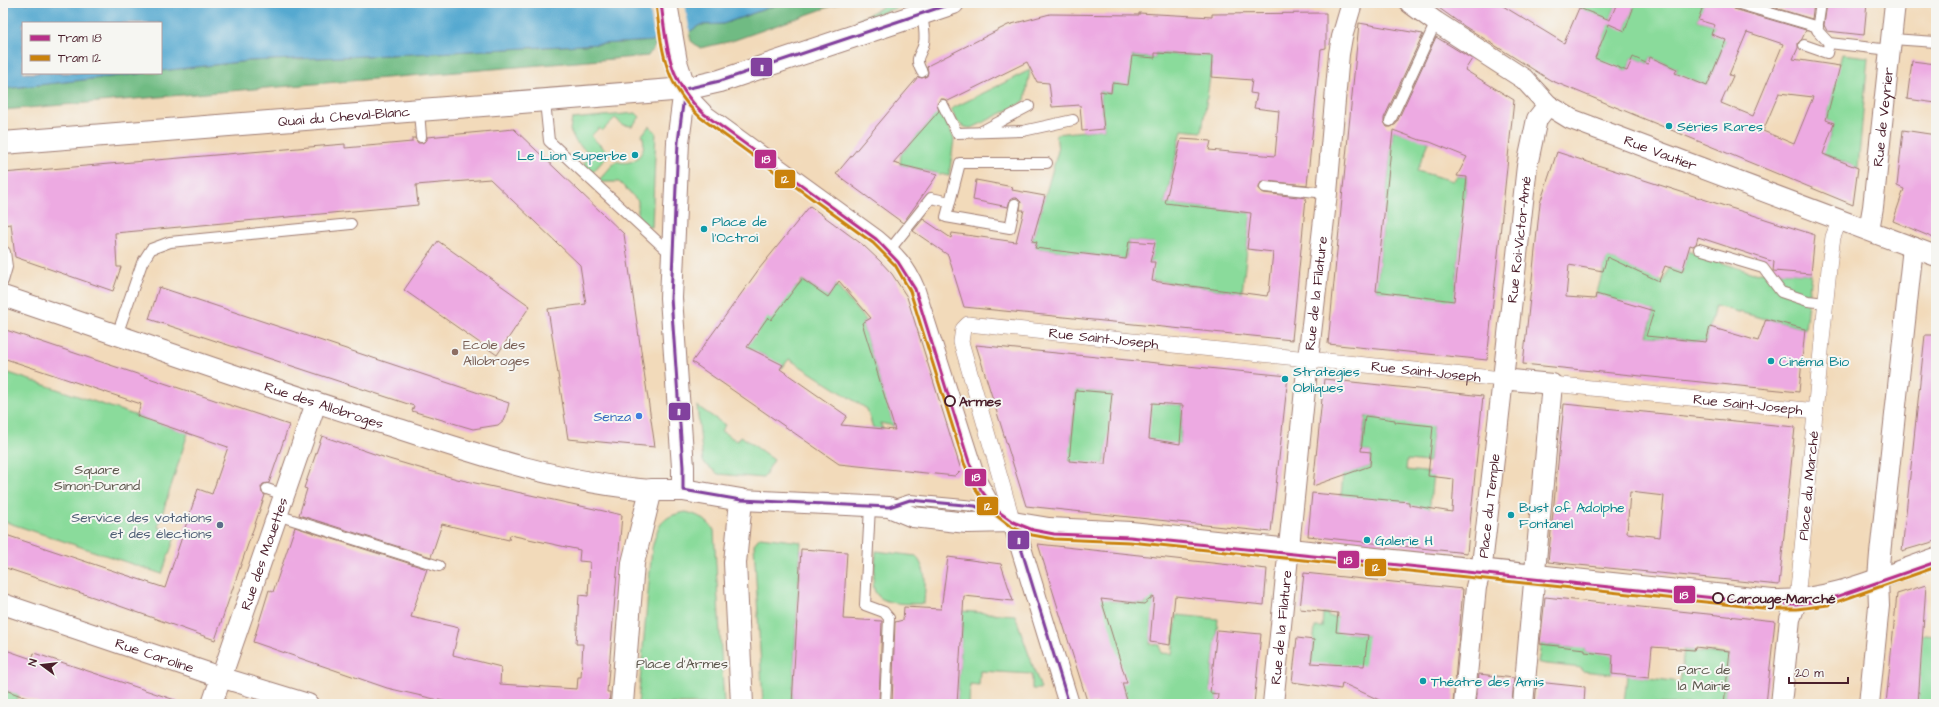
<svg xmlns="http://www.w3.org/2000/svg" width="1939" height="707" font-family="'Architects Daughter',sans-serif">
<rect width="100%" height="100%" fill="#f6f6f2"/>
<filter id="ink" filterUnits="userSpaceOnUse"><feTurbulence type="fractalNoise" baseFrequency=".025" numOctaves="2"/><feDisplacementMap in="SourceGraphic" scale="8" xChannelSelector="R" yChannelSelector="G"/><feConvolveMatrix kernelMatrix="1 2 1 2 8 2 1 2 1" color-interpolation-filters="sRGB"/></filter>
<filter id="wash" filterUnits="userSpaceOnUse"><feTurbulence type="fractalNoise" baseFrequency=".012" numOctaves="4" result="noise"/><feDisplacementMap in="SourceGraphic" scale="16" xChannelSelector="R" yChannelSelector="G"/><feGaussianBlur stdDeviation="0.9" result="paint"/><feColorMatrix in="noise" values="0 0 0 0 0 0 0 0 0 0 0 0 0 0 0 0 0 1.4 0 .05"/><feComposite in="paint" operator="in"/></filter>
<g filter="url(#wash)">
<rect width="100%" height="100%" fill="#f2daba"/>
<g fill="#8adb9b" stroke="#6a7d63">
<path d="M890,3H911L856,21Z"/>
<path d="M1578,3H1617L1610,21L1576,7Z"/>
<path d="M1635,3H1697L1704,5L1698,20L1715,25L1711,34L1716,36L1730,31L1707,86L1692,80L1674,77L1677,69L1650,57L1648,64L1633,57L1627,71L1622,69L1620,73L1598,63L1600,60L1595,57L1609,24L1625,30Z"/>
<path d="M1212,48L1238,49L1212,63L1202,132L1182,130L1165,203L1251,213L1242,293L1152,280L1154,262H1150L1154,243L1129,241L1126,259L1035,248L1037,242L1032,241L1058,151L1056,134L1104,129L1100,91L1111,93L1114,74L1132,56L1155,58V53L1211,56Z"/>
<path d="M1842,54L1868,57L1858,168L1820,152L1829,138L1834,123L1826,120Z"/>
<path d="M1030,70L1025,100L1020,104L972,128C959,128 956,120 951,109Z"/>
<path d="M940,109L954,139L949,176L900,165L901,154Z"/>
<path d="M636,113L640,117L632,126L623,125L615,118L602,131L599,128L591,136L609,154L592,173L583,164L591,155L576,142L570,130L572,119Z"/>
<path d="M649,126L656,132L652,227H649L638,217V201L619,182H601L599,180L616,161C634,168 649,152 642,135Z"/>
<path d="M1393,130L1429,142L1417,171L1453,181L1457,176L1467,177L1454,304L1376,291Z"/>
<path d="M1687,251L1753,273L1773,271L1811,274L1805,329L1715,306L1706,342L1647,336L1654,311L1595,299L1607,257L1664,282L1669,267L1682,272L1686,258L1673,254Z"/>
<path d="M802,280L828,297L836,285L866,321L862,323L894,426L880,423L883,429L873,428L867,409L789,359L782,368L767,357L744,346L782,296L800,285Z"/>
<path d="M3,371L188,433L158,527L176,534L162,574L3,521Z"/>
<path d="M1076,390L1166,398L1165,404L1183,405L1180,444L1107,447L1104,464L1056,462L1071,441Z"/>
<path d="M697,406L725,425L721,431L737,441L741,436L774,460L763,478L718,474L703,462Z"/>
<path d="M1366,416L1395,420L1428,417L1427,425L1433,426L1429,462L1407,460L1406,470L1433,473L1429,514L1340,507L1343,475L1370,466L1371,452L1361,451Z"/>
<path d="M686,512C698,515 706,519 714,530L724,704H638L652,548C658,525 661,516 686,512Z"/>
<path d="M760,537L801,542L792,704H763L754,544Z"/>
<path d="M876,551L916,556C928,572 925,584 924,604C910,603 879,607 874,589C872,580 876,561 876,551Z"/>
<path d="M1112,585L1111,601L1146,604L1147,595L1155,596L1150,644L1160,645L1161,653L1172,654L1177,615L1218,619L1210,692L1218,693L1217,704H1128L1115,661L1085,608Z"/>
<path d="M960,611L1015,615L1041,689H1032V674L980,671L979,685L970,684L969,704H957L962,624Z"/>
<path d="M1323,613L1328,614V616L1341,618L1346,633L1368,635L1376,671L1329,664L1310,672L1315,627H1322Z"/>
<path d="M1914,634L1936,636V704H1918Z"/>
<path d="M1541,644L1573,648L1585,646V652L1613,654L1612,674L1582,671V668L1538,663Z"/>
<path d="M1684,650L1730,655L1724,704H1624L1627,675L1680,682Z"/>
<path d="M3,689L19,695L16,704H3Z"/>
</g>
<g fill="#6fbb83" stroke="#5c6d57">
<path d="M782,3H840L732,41L700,48L691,41L689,32L700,25L723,24Z"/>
<path d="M655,41V46L648,56L3,110V89L146,73H161V71L249,61L434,53Z"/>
</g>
<path fill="#54a9d0" stroke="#4f647e" d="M3,3H782L723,24L700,25L689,32L655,41L434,53L249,61L161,71V23H23V73H146L3,89Z"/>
<path fill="#f2daba" d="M649,3H685L690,34L655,43Z"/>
<g id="blocks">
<g fill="#edaae2" fill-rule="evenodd">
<path d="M1432,3H1498L1564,43L1579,8L1610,20L1617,3H1635L1625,31L1609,24L1595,58L1627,71L1633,57L1648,64L1650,57L1677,69L1675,73L1707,86L1726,40L1711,34L1715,25L1698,20L1704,3H1730L1734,9L1806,30L1802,39L1798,43V48L1793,59L1840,66L1826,120L1834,123L1823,154L1858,168L1853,205L1550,80L1464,26ZM1747,32L1783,44L1753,116L1721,103L1733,76L1729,75ZM1779,93L1813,97L1794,144L1763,131Z"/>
<path d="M1759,3H1814L1812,19Z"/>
<path d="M1827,3H1867L1864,35L1827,31L1824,25Z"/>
<path d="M1139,13L1212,17V14L1326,13V48L1321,49L1307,185L1265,181H1262L1259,186V190L1264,193L1306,198L1292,340L964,307L948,255L913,231L923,219L951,238L952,233L1016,242L1024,210H1020L1021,202L1017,198H1013L1010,200L1008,207L973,200L976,180L1013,187L1012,190L1045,196L1032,241L1037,242L1035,248L1126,259L1129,241L1155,243L1150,262H1155L1152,281L1267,296L1268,292H1269L1273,252L1247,249L1251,213L1165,203L1181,139L1211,141L1209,150L1275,156L1279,111L1254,108L1257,94L1250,93L1252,80L1211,77L1212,56L1155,53V58L1132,56L1128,85L1112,83L1111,93L1100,91L1104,129L1082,131L1080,105L1052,107L1049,83L1037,82L1027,62L948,101L944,99H940L937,104L939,111L893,163L938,174L903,223L836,174L918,77L922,78L927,76L928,72L927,67L929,65L1008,25L1050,14L1139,15Z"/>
<path d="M1359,23L1423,34L1384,118V122L1387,127H1391L1396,124L1436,37L1472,59L1465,70L1514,100L1487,360L1328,344ZM1393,130L1420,140L1430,142L1467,157L1457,176L1467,177L1454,301L1376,291Z"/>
<path d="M1912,61L1936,64V103L1907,99Z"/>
<path d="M514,129L624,234L655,447L568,439L548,309L586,304L580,265L490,179L416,185L418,205L115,233L117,267H121L113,291L15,257L11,224L3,225V173L345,144V148L412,142V138H415L418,143H422L427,140V137Z"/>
<path d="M1903,130L1936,135V239L1893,221L1904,189L1897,186Z"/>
<path d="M1557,152L1815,235L1811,274L1773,271L1774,262L1698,237L1696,244L1693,246L1690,245L1682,272L1665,266L1659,281L1607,257L1603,271L1569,265L1566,297L1595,299L1596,294L1654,311L1646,336L1706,342L1710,327L1758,341L1766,319L1805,329L1799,392L1523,364L1540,203Z"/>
<path d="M810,206L863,245L880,261L892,274L907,297L961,470L955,476L839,464L692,362L759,269ZM802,279L828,297L839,281L871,318L862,323L895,430L841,425L847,416L780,369L783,365L747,347L768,317L771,320Z"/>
<path d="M438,241L530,306L497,355L404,290Z"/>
<path d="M159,287L509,403L505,419L498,425L473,429L412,411L414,406L149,319Z"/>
<path d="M3,329L289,425L269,483L263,484L261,487L262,493L265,495L215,640L114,604L3,567V534L165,588L198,489L212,494L228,447L137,416L141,404L3,358Z"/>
<path d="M1925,335H1936V476L1934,497H1936V541L1902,551Z"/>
<path d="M976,345L1288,376L1271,532L1026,506ZM1076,390L1112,393L1105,464L1069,461ZM1152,403L1183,405L1180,444L1149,439Z"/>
<path d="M1324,379L1483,396L1467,553L1308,536L1312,493L1409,502V505L1452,512L1454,479L1428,476L1433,426L1395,422V420L1365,416L1361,451L1371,452L1370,466L1313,486Z"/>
<path d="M1564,404L1795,427L1779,585L1548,562ZM1630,492L1664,496L1660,537L1627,533Z"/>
<path d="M322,436L389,459L457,479L622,515L607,692H610L609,704H456L387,688L253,642L269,590L273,592L295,527L427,569L411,617L459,628L453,655L501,667L500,684L577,689L578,677H581L583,644H576L579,595L588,596L590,562L579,561L580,550L510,535L509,540L442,524L431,557L299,515L307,489L304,488Z"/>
<path d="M1038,544L1267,569L1264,605L1175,596L1170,645L1150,642L1154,596L1144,604L1101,599L1127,683H1122L1128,704H1088Z"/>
<path d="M801,549L847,552L843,619L882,621L879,704H792Z"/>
<path d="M948,557L1001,564L1013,601L964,596L957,704H892L895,622L903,620L904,607L941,609Z"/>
<path d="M1304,573L1463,589L1453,704H1388L1342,683L1341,689L1292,682L1297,638L1314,640L1311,663L1364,666L1368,635L1336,632L1338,613L1300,609Z"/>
<path d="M1926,585L1918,704H1886L1897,594Z"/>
<path d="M1545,597L1775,621L1766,704H1724L1730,651L1695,647L1694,650L1652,647L1649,678L1612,674L1613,655L1585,652V649L1540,644Z"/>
<path d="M1217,630L1261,634L1254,704H1217L1218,694L1210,693Z"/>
<path d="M3,649L32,659L34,653L178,701L177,704H42L3,689Z"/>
<path d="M1479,674L1514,678L1512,704H1476Z"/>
<path d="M1537,682L1585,687L1584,704H1535Z"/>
</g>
</g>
</g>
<g filter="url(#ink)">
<use href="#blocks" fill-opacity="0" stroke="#9e7c72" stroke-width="1"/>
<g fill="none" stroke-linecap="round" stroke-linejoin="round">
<g stroke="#9e7c72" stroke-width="12">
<g id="service">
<path d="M1736,3L1818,27"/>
<path d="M1821,3L1817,30L1829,43L1890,50"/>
<path d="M1892,39L1936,42"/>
<path d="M1804,45L1827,53L1829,43"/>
<path d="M922,72C913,56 921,57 924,43C926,34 923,23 922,14"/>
<path d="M687,90L707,111L879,236C897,251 910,265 919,287L980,478L994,503L1011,521"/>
<path d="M545,101L549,141L672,255"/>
<path d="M943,105L957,133L1023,131L1073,120"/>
<path d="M419,111L421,137"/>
<path d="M1390,121L1436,22"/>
<path d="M982,131L1029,106"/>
<path d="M1265,187L1327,193"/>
<path d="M950,202L946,217L1010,228L1015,204"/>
<path d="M892,247L931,198L950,202L960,163H1047"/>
<path d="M1699,249L1763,268L1781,292L1808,301L1826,303"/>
<path d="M3,281L7,267L5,252"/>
<path d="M117,335L142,263L151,249L170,242L351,224"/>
<path d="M267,489L284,495"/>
<path d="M870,506L865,605L884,612L889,618L885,704"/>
<path d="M891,506L910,500L975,506L1004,517"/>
<path d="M277,515L439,566"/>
</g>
</g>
<g stroke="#9e7c72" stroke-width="16">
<g id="pedestrian">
<path id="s1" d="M1552,384L1816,411"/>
<path id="s2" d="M1013,522L961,342L963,329L968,324L1502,379"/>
<path id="s3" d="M1797,600L1830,258L1833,237L1840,219"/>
</g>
</g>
<g stroke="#9e7c72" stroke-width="22">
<g id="minor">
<path id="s4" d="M1410,3L1436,22L1524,79L1548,105L1571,119L1936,256"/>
<path id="s5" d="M1869,230L1873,207L1895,3"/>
<path id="s6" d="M3,296C131,339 258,385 387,425C473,453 561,483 651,490"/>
<path d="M1502,379L1552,384L1523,704"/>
<path d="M741,500L889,507L913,517L967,523L1013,522L1049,528L1131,532L1772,600C1829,602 1883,576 1936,558"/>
<path d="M1013,522L1069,704"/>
<path id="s7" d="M3,604L220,677L308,704"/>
<path id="s8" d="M212,704L316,403"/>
<path id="s9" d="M1273,704L1308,360L1327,193L1339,54L1342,37L1352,3"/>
<path id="s10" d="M1464,704L1476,587L1482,565L1527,166L1537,119L1548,105"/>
<path d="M1781,704L1790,619L1797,600"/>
<path d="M1869,704L1879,606L1878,578L1880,554L1913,247"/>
</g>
</g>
<g stroke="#9e7c72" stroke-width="24">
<g id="tertiary">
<path d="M666,3L676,62L685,89"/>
<path id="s11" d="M3,143L685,89L720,81L953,3"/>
<path d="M683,490V467L671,298L678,142L685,89"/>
<path d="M622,704L633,563L651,490H683L741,500L735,563L742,704"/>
</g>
</g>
<use href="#service" stroke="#fff" stroke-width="10"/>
<use href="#pedestrian" stroke="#fff" stroke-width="15"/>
<use href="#minor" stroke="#fff" stroke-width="20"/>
<use href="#tertiary" stroke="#fff" stroke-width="22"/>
<g stroke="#f6f6f2" stroke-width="6">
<path id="bus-1" d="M953,3L720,81L685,89L678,142L671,298L683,467V490L741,500L889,507L910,500L975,506L1013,522L1069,704"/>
</g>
<use href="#bus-1" stroke="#82419e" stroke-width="3"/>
<g stroke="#f6f6f2" stroke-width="6">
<path id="tram-1" d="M661,3C667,49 668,81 704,114L876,239L898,262L915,289L969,462L981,490L996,510L1013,522L1033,530L1054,534L1130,537L1772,604H1796L1827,600L1936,562"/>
</g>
<g stroke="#f6f6f2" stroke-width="6">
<path id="tram-2" d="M656,4C662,51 664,84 701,118L873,243L895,265L910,291L964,463L977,492L993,513L1011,527L1032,535L1054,539L1130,542L1772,609H1797L1828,605L1936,567"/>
</g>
<use href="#tram-1" stroke="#b82f89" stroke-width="3"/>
<use href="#tram-2" stroke="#ca820b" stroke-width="3"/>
</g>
</g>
<g fill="#0f9aa8" stroke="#f6f6f2" stroke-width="1.5">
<circle cx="1669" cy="126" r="4"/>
<circle cx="635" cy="155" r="4"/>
<circle cx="704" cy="229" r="4"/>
<circle cx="1771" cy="361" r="4"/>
<circle cx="1285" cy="379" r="4"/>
<circle cx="1511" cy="515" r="4"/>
<circle cx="1367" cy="540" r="4"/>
<circle cx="1423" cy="681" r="4"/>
</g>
<circle fill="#8d6e63" stroke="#f6f6f2" stroke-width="1.5" cx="455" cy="352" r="4"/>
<g fill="#f6f6f2" stroke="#4a1f2b" stroke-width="2">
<circle cx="950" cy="401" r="5"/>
<circle cx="1718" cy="598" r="5"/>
</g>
<circle fill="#3f7fe0" stroke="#f6f6f2" stroke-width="1.5" cx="639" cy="416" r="4"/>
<circle fill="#5c6f8a" stroke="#f6f6f2" stroke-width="1.5" cx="220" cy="525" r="4"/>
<g text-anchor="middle" stroke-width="4" stroke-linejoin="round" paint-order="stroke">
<g font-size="14" fill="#4a1f2b" stroke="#f6f6f2">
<text dy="5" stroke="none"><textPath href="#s11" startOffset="342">Quai du Cheval-Blanc</textPath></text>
<text dy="5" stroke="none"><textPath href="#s5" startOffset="114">Rue de Veyrier</textPath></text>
<text dy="5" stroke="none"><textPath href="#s4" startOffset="295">Rue Vautier</textPath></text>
<text dy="5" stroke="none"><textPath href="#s10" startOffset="468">Rue Roi-Victor-Amé</textPath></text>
<text dy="5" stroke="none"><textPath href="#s9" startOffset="413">Rue de la Filature</textPath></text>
<text dy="5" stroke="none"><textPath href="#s2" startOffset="344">Rue Saint-Joseph</textPath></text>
<text dy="5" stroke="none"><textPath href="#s2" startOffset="668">Rue Saint-Joseph</textPath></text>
<text dy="5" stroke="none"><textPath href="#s1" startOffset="197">Rue Saint-Joseph</textPath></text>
<text dy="5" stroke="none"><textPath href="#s6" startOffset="339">Rue des Allobroges</textPath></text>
<text dy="5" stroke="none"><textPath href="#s3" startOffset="115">Place du Marché</textPath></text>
<text dy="5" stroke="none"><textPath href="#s10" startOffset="200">Place du Temple</textPath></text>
<text dy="5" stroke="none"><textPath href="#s8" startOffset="159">Rue des Mouettes</textPath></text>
<text dy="5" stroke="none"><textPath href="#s9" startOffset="77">Rue de la Filature</textPath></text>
<text dy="5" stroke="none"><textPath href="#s7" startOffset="160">Rue Caroline</textPath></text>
</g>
<g font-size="14" fill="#0d838f" stroke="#f6f6f2" text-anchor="start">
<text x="1677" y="131">Séries Rares</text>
<text x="627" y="160" text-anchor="end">Le Lion Superbe</text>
<text x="712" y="226">Place de<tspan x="712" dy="16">l'Octroi</tspan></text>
<text x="1779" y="366">Cinéma Bio</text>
<text x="1293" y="376">Strategies<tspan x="1293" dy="16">Obliques</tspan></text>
<text x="1519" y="512">Bust of Adolphe<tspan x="1519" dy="16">Fontanel</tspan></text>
<text x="1375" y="545">Galerie H</text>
<text x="1431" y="686">Théatre des Amis</text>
</g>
<g font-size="14" fill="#785e54" stroke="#f6f6f2" text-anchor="start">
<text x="463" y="349">Ecole des<tspan x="463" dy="16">Allobroges</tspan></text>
</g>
<g font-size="14" font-weight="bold" fill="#4a1f2b" stroke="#f6f6f2" text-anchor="start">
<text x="959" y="406">Armes</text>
<text x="1727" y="603">Carouge-Marché</text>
</g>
<g font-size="14" fill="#366cbe" stroke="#f6f6f2" text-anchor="end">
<text x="631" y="421">Senza</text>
</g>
<g font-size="14" fill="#5d574d" stroke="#f6f6f2">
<text x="97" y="474">Square<tspan x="97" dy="16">Simon-Durand</tspan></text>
<text x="682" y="668">Place d'Armes</text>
<text x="1704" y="674">Parc de<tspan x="1704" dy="16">la Mairie</tspan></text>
</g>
<g font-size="14" fill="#4e5e75" stroke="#f6f6f2" text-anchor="end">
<text x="212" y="522">Service des votations<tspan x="212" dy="16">et des élections</tspan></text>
</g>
</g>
<g stroke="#f6f6f2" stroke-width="1.5">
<rect x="750" y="57" width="23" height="20" rx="4" fill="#82419e"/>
<rect x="754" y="149" width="23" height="20" rx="4" fill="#b82f89"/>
<rect x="774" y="169" width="22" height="20" rx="4" fill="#ca820b"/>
<rect x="668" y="402" width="23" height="19" rx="4" fill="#82419e"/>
<rect x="964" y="468" width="23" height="19" rx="4" fill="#b82f89"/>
<rect x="976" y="496" width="23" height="20" rx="4" fill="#ca820b"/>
<rect x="1007" y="530" width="23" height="20" rx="4" fill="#82419e"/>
<rect x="1337" y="550" width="23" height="19" rx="4" fill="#b82f89"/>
<rect x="1364" y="558" width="23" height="19" rx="4" fill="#ca820b"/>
<rect x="1673" y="585" width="23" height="19" rx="4" fill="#b82f89"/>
</g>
<g font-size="11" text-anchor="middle" font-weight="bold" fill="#fff">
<text x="762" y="71">11</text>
<text x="766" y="163">18</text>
<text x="785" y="183">12</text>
<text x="679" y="415">11</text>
<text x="976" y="481">18</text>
<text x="988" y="510">12</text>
<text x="1019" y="544">11</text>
<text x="1348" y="564">18</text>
<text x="1376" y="571">12</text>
<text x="1684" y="599">18</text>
</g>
<rect width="1939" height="707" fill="none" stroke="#f6f6f2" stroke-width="16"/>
<rect x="22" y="22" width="140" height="52" fill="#f6f6f2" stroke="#b1a0a2"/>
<rect x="30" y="35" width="20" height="6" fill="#b82f89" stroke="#b1a0a2"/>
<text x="58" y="42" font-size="12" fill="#4a1f2b">Tram 18</text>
<rect x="30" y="55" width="20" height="6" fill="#ca820b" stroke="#b1a0a2"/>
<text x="58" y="62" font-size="12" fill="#4a1f2b">Tram 12</text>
<g transform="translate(42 665) rotate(285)" stroke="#f6f6f2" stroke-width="3" paint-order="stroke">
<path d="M0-3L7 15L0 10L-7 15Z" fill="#4a1f2b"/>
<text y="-6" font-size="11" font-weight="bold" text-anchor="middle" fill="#4a1f2b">N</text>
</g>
<path d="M1789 677v6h59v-6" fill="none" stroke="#4a1f2b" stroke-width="2"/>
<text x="1795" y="677" font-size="12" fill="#4a1f2b" stroke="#f6f6f2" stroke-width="3" paint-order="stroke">20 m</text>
</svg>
